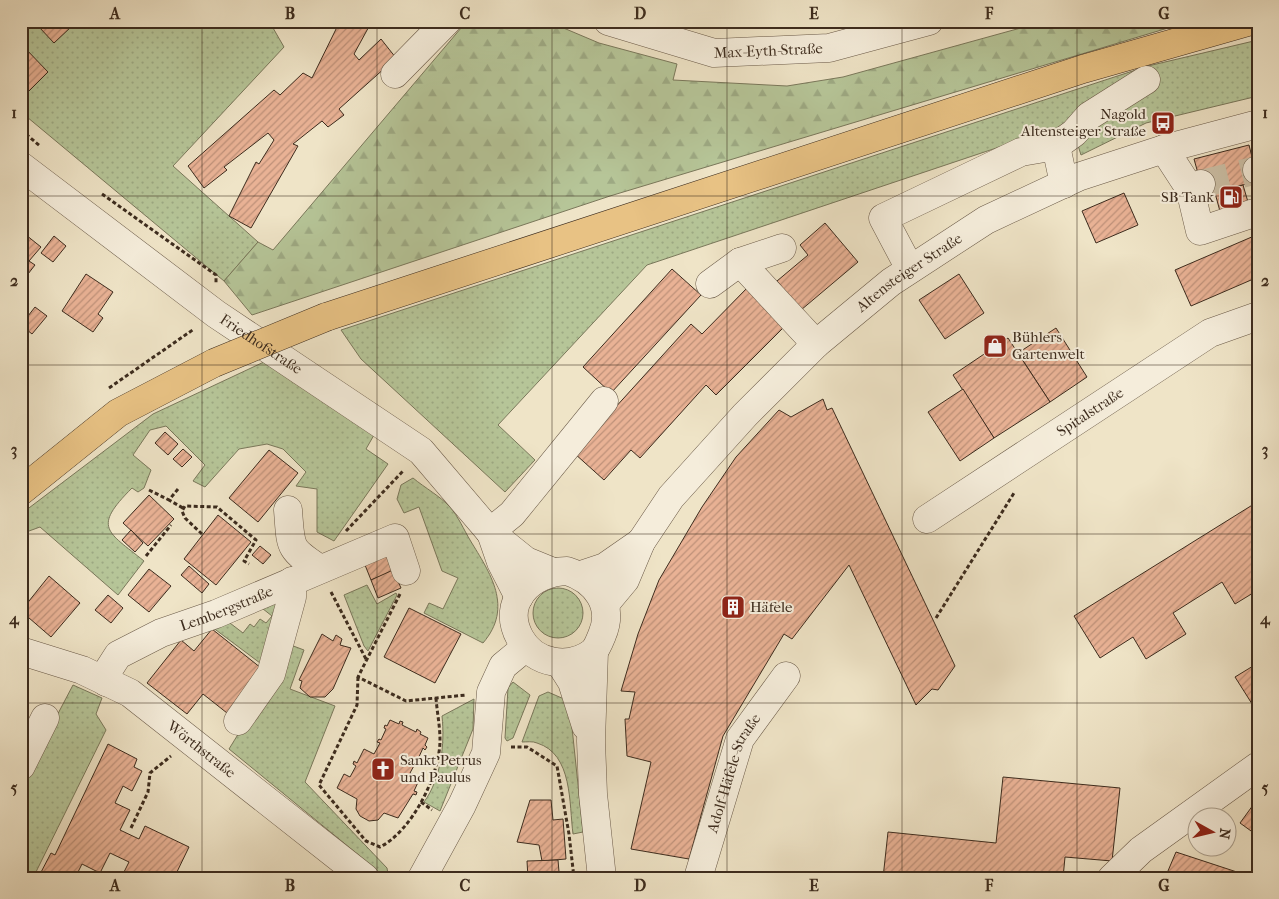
<svg xmlns="http://www.w3.org/2000/svg" width="1279" height="899" font-family="'IM FELL French Canon',serif">
<defs>
<pattern id="grass-dots" width="8" height="8" patternUnits="userSpaceOnUse" patternTransform="scale(1.25)"><rect width="8" height="8" fill="#b6c598"/><path d="M2 2h.1M6 6h.1" fill="none" stroke="#9da983" stroke-width="1.8" stroke-linecap="round"/></pattern>
<pattern id="forest-firs" width="22" height="20" patternUnits="userSpaceOnUse" patternTransform="scale(1.25)"><rect width="22" height="20" fill="#b6c598"/><path d="M5 1l3.5 6h-7zM16 11l3.5 6h-7z" fill="#9da983"/></pattern>
<pattern id="building-hatch" width="6" height="6" patternUnits="userSpaceOnUse" patternTransform="scale(1.25)"><rect width="6" height="6" fill="#e9b295"/><path d="M-1 1l2-2M0 6l6-6M5 7l2-2" fill="none" stroke="#be9179"/></pattern>
</defs>
<rect width="100%" height="100%" fill="#efe4c7"/>
<filter id="stains"><feTurbulence type="fractalNoise" baseFrequency=".004" numOctaves="4"/><feColorMatrix values="0 0 0 0 .2 0 0 0 0 .09 0 0 0 0 .02 0 0 0 .5 -.17"/></filter>
<radialGradient id="worn" r=".72"><stop offset=".6" stop-color="#630" stop-opacity="0"/><stop offset="1" stop-color="#630" stop-opacity=".3"/></radialGradient>
<g fill="url(#grass-dots)" stroke="#7a785b">
<path d="M21,21H269L284,47L173,166L258,242L224,281L21,112Z"/>
<path d="M1258,40V96L1146,123L1081,155L1071,123L647,265L498,425L535,460L505,492L361,359L341,330L1148,66Z"/>
<path d="M266,361L374,435L366,449L388,464L334,541L317,532V489L296,486L306,472L283,449L267,444L239,449L205,487L193,481L205,465L166,426L150,430L133,455L151,470L144,488L138,492L132,488C92,528 107,531 144,561L118,595L40,527L29,531L21,538V514L153,414Z"/>
<path d="M413,478C425,488 440,496 450,507C458,516 464,530 470,540C490,573 514,607 483,643L424,613L429,603L443,609L458,578L442,571L419,507L404,513L397,499L401,485Z"/>
<path d="M367,585L377,604L396,593L397,595L368,651L364,646L344,595Z"/>
<circle cx="558" cy="613" r="25"/>
<path d="M284,602L264,666L212,627L226,620L243,633L250,624L254,627L260,619L266,623L272,616L258,605Z"/>
<path d="M288,644L304,650L290,689L335,706L305,782L387,868L388,874L385,878L362,871L361,857L229,749L266,689Z"/>
<path d="M513,682L530,695L513,738L507,741L505,738L508,688Z"/>
<path d="M73,685L102,698L96,714L106,730L33,878H21V784Z"/>
<path d="M548,692L564,699L571,718L583,832L573,834C569,804 573,754 537,743C533,741 526,742 522,742L539,696Z"/>
<path d="M474,699L473,729L440,811L424,802C441,779 445,744 442,716Z"/>
</g>
<path fill="url(#forest-firs)" stroke="#7a785b" d="M467,21H547L599,43L677,64L673,80L787,86L843,77L1046,21H1176L1178,25L610,196L252,315L224,281L258,242L273,250Z"/>
<g fill="url(#building-hatch)" stroke="#3d2c1e">
<path d="M45,21H65L71,27L54,43L39,27Z"/>
<path d="M340,21H372L354,54L359,60L381,39L396,58L339,109L344,115L328,127L322,121L293,144L298,146L251,228L229,216L256,162L259,164L274,140L268,133L224,167L227,170L204,188L188,166L274,90L280,95L303,73L312,78Z"/>
<path d="M24,47L48,72L23,97L21,50Z"/>
<path d="M1249,145L1258,181L1204,195L1194,159Z"/>
<path d="M1243,185L1248,202L1221,215L1215,193Z"/>
<path d="M1124,193L1138,225L1096,243L1082,211Z"/>
<path d="M825,223L858,262L801,310L777,281L808,255L800,245Z"/>
<path d="M21,231L41,247L29,261L35,265L21,283Z"/>
<path d="M54,236L66,246L53,262L41,253Z"/>
<path d="M1254,236L1258,245V277L1191,306L1175,270Z"/>
<path d="M672,269L701,295L611,393L583,367Z"/>
<path d="M86,274L113,292L98,314L103,318L93,332L62,311Z"/>
<path d="M959,274L984,313L945,339L919,300Z"/>
<path d="M748,287L786,325L716,395L706,385L640,458L631,450L604,480L574,453L691,324L702,334Z"/>
<path d="M35,307L47,316L32,334L21,325Z"/>
<path d="M1056,328L1087,377L1050,402L1018,353Z"/>
<path d="M1008,338L1050,402L994,438L953,375Z"/>
<path d="M963,389L994,438L960,461L928,412Z"/>
<path d="M823,399L827,410L832,408L955,666L938,690L932,689L916,705L849,565L792,639L784,634L723,736L689,859L631,849L651,762L627,756L625,719H629L635,692L621,691L638,634L659,580L702,507L736,457L779,410L791,417Z"/>
<path d="M165,432L178,444L168,455L155,443Z"/>
<path d="M183,449L192,457L182,467L173,459Z"/>
<path d="M269,450L298,473L258,522L229,498Z"/>
<path d="M149,495L174,519L148,546L123,523Z"/>
<path d="M1254,504L1258,510V590L1235,604L1222,582L1173,613L1186,634L1146,659L1133,637L1100,658L1074,616Z"/>
<path d="M218,515L251,542L216,585L184,559Z"/>
<path d="M131,530L143,543L135,552L122,540Z"/>
<path d="M260,546L271,555L263,564L252,555Z"/>
<path d="M390,549L398,569L371,580L363,560Z"/>
<path d="M189,566L209,584L202,593L181,575Z"/>
<path d="M149,569L171,586L149,612L128,595Z"/>
<path d="M393,570L401,588L378,598L371,580Z"/>
<path d="M49,576L80,603L51,637L21,611Z"/>
<path d="M108,595L123,608L111,623L95,610Z"/>
<path d="M409,608L461,634L435,683L384,657Z"/>
<path d="M212,629L261,668L227,713L203,694L187,714L147,683L181,640L194,651Z"/>
<path d="M322,634L333,641L336,635L342,639L340,645L351,648L333,689L325,697H310L300,688L302,681L299,680Z"/>
<path d="M1258,663V705L1254,707L1235,677Z"/>
<path d="M390,720L399,724L400,721L403,722L402,725L416,732L417,729L421,732L420,734L428,738L425,745L427,747L425,750L423,748L418,759L420,760L418,763L416,762L410,773L420,778L414,791L417,792L416,795L413,794L398,818L384,813L378,820L369,821L360,816L356,809L357,799L337,788L344,774L350,777L356,766L353,764L354,761L357,763L364,749L374,754L380,743L377,742L379,739L381,740L386,729L384,728L385,725L387,726Z"/>
<path d="M108,744L137,759L134,767L142,771L132,791L123,786L115,803L130,810L120,830L139,839L145,826L189,847L174,878H124L122,876L129,862L110,853L100,873L82,864L75,878H38L51,853L55,855Z"/>
<path d="M1003,777L1120,788L1112,861L1065,857L1063,878H883L888,832L996,843Z"/>
<path d="M530,800H551L553,820L563,819L566,859L542,861L539,845L517,842Z"/>
<path d="M1256,801L1258,802V836L1240,823Z"/>
<path d="M1176,852L1246,875L1245,878H1165Z"/>
<path d="M558,860L559,872H573V878H528L527,861Z"/>
</g>
<g fill="none" stroke-linecap="round" stroke-linejoin="round">
<path stroke="#cbbfa5" stroke-width="28" stroke-dasharray="28 14" stroke-linecap="butt" d="M1201,184L1257,170"/>
<g stroke="#6a5a48" stroke-width="29">
<g id="minor">
<path id="s1" d="M608,21L714,53L829,48L929,21"/>
<path d="M395,74L447,21"/>
<path d="M1056,146L1074,133L1089,116L1146,80"/>
<path d="M1164,149L1190,189L1201,184"/>
<path id="s2" d="M21,166L216,314L421,451L490,532L526,561L553,572"/>
<path d="M1257,170H1258"/>
<path d="M1190,189L1200,231L1254,213"/>
<path d="M740,262L816,344"/>
<path d="M910,269L883,218L1021,152L1056,146L1064,184"/>
<path d="M710,284L740,262L782,248"/>
<path d="M288,510C291,548 288,548 320,569"/>
<path id="s3" d="M927,519L1210,333L1258,316"/>
<path d="M490,532L512,514L604,401"/>
<path d="M491,533L501,562L519,597"/>
<path d="M567,571C595,580 615,605 602,635C600,640 597,648 593,652C569,670 534,664 520,638C500,602 531,572 567,571Z"/>
<path d="M581,575L605,567L641,542"/>
<path id="s4" d="M605,604L625,580L641,542L671,497L745,415L816,344L891,282L986,220L1078,177L1164,149L1258,124"/>
<path id="s5" d="M21,651L82,670L130,693L365,878"/>
<path d="M594,651L591,741L593,794L602,878"/>
<path d="M560,663L572,682L586,726"/>
<path id="s6" d="M106,682L109,669L118,655L161,633L216,614L395,538L406,571"/>
<path d="M238,721L271,674L292,597V581"/>
<path d="M21,766L45,718"/>
<path d="M422,878L462,805L486,753L491,692L503,666L526,647"/>
<path id="s7" d="M698,878L740,739L786,676"/>
<path d="M1112,878L1141,850L1258,766"/>
</g>
</g>
<g stroke="#3d2c1e" stroke-width="29">
<g id="major">
<path d="M326,317L1083,69L1251,21"/>
<path d="M21,491L118,413L214,363"/>
</g>
</g>
<g stroke="#3d2c1e" stroke-width="3" stroke-dasharray="4 2.5" stroke-linecap="butt">
<path d="M21,130L40,146"/>
<path d="M102,194L216,275V284"/>
<path d="M109,388L194,329"/>
<path d="M178,489L169,500L183,508"/>
<path d="M149,490L169,500"/>
<path d="M346,531L404,470"/>
<path d="M202,534L185,518L182,511L185,506L217,507L256,540L244,561L249,564"/>
<path d="M146,556L171,525"/>
<path d="M331,592L367,661"/>
<path d="M400,594L358,677L406,701L466,695"/>
<path d="M936,618L1014,493"/>
<path d="M358,677L357,705L319,785L366,841L380,847C412,831 440,775 440,740C440,726 437,712 436,698"/>
<path d="M511,747H527L557,766L569,834L574,878"/>
<path d="M421,802L432,810"/>
<path d="M131,828L148,792L150,773L171,756"/>
</g>
<use href="#minor" stroke="#f5eddb" stroke-width="28"/>
<use href="#major" stroke="#e8c284" stroke-width="28"/>
<g stroke="#3d2c1e" stroke-width="29" stroke-linecap="butt">
<path id="major-bridge" d="M214,363L326,317"/>
</g>
<use href="#major-bridge" stroke="#e8c284" stroke-width="28"/>
</g>
<path fill="none" stroke="#3d2c1e" stroke-width="1" stroke-opacity="0.55" d="M202,21V878M377,21V878M552,21V878M727,21V878M902,21V878M1077,21V878M21,196H1258M21,365H1258M21,534H1258M21,703H1258"/>
<defs>
<g id="bus-square" transform="scale(1.25)"><rect x="-9" y="-9" width="18" height="18" rx="4" fill="#8f2418" stroke="#f5eddb"/><path d="M-5-6H5V4H4V6H2V4H-2V6H-4V4H-5ZM-3.5-4V0h7V-4ZM-3.5 1.2v1.5H-2V1.2ZM2 1.2v1.5H3.5V1.2Z" fill="#fff"/></g>
<g id="fuel-square" transform="scale(1.25)"><rect x="-9" y="-9" width="18" height="18" rx="4" fill="#8f2418" stroke="#f5eddb"/><path d="M-5.5-6h7V0h2V4h1.3V-2.5L3-4.5l.8-.8L6-3V5H2.5V1h-1V6h-7ZM-4.2-4.7v3.2H.2V-4.7Z" fill="#fff"/></g>
<g id="shop-square" transform="scale(1.25)"><rect x="-9" y="-9" width="18" height="18" rx="4" fill="#8f2418" stroke="#f5eddb"/><path d="M-5-2.5h2.3a2.7 3.5 0 0 1 5.4 0H5L5.5 6h-11ZM-1.5-2.5h3a1.5 2.3 0 0 0-3 0Z" fill="#fff"/></g>
<g id="building-square" transform="scale(1.25)"><rect x="-9" y="-9" width="18" height="18" rx="4" fill="#8f2418" stroke="#f5eddb"/><path d="M-4-6H4V6H1V3H-1V6H-4ZM-2.5-4.3h1.7v1.8h-1.7ZM.8-4.3h1.7v1.8H.8ZM-2.5-1h1.7V.8h-1.7ZM.8-1h1.7V.8H.8Z" fill="#fff"/></g>
<g id="church-square" transform="scale(1.25)"><rect x="-9" y="-9" width="18" height="18" rx="4" fill="#8f2418" stroke="#f5eddb"/><path d="M-1.2-6h2.4v3.5h3.3v2.4h-3.3V6h-2.4V-.1h-3.3v-2.4h3.3Z" fill="#fff"/></g>
</defs>
<g fill-rule="evenodd">
<use href="#bus-square" x="1163" y="123"/>
<use href="#fuel-square" x="1231" y="197"/>
<use href="#shop-square" x="995" y="346"/>
<use href="#building-square" x="733" y="607"/>
<use href="#church-square" x="383" y="769"/>
</g>
<g text-anchor="middle" stroke-width="4" stroke-linejoin="round" paint-order="stroke">
<g font-size="15" fill="#3d2c1e" stroke="#f5eddb">
<text dy="5" stroke="none"><textPath href="#s1" startOffset="165">Max-Eyth-Straße</textPath></text>
<text dy="5" stroke="none"><textPath href="#s4" startOffset="455">Altensteiger Straße</textPath></text>
<text dy="5" stroke="none"><textPath href="#s2" startOffset="299">Friedhofstraße</textPath></text>
<text dy="5" stroke="none"><textPath href="#s3" startOffset="195">Spitalstraße</textPath></text>
<text dy="5" stroke="none"><textPath href="#s6" startOffset="148">Lembergstraße</textPath></text>
<text dy="5" stroke="none"><textPath href="#s5" startOffset="208">Wörthstraße</textPath></text>
<text dy="5" stroke="none"><textPath href="#s7" startOffset="111">Adolf-Häfele-Straße</textPath></text>
</g>
<g font-size="15" fill="#3d2c1e" stroke="#f5eddb" text-anchor="start">
<text x="1146" y="119" text-anchor="end">Nagold<tspan x="1146" dy="17">Altensteiger Straße</tspan></text>
<text x="1214" y="202" text-anchor="end">SB Tank</text>
<text x="1012" y="342">Bühlers<tspan x="1012" dy="17">Gartenwelt</tspan></text>
<text x="750" y="612">Häfele</text>
<text x="400" y="765">Sankt Petrus<tspan x="400" dy="17">und Paulus</tspan></text>
</g>
</g>
<rect width="1279" height="899" fill="none" stroke="#efe4c7" stroke-width="55"/>
<g transform="translate(1212 832) rotate(98)"><circle r="24" fill="#f5eddb" stroke="#aba08f"/>
<path d="M0-4L9 19L0 12L-9 19Z" fill="#8f2418"/>
<text y="-8" font-size="14" font-weight="bold" text-anchor="middle" fill="#3d2c1e">N</text>
</g>
<rect x="28" y="28" width="1224" height="844" fill="none" stroke="#3d2c1e" stroke-width="2"/>
<g font-size="16" text-anchor="middle" font-weight="bold" fill="#3d2c1e">
<text x="115" y="19">A</text>
<text x="290" y="19">B</text>
<text x="465" y="19">C</text>
<text x="640" y="19">D</text>
<text x="814" y="19">E</text>
<text x="989" y="19">F</text>
<text x="1164" y="19">G</text>
<text x="14" y="118">1</text>
<text x="1265" y="118">1</text>
<text x="14" y="286">2</text>
<text x="1265" y="286">2</text>
<text x="14" y="455">3</text>
<text x="1265" y="455">3</text>
<text x="14" y="624">4</text>
<text x="1265" y="624">4</text>
<text x="14" y="793">5</text>
<text x="1265" y="793">5</text>
<text x="115" y="891">A</text>
<text x="290" y="891">B</text>
<text x="465" y="891">C</text>
<text x="640" y="891">D</text>
<text x="814" y="891">E</text>
<text x="989" y="891">F</text>
<text x="1164" y="891">G</text>
</g>
<rect width="100%" height="100%" filter="url(#stains)"/>
<rect width="100%" height="100%" fill="url(#worn)"/>
</svg>
